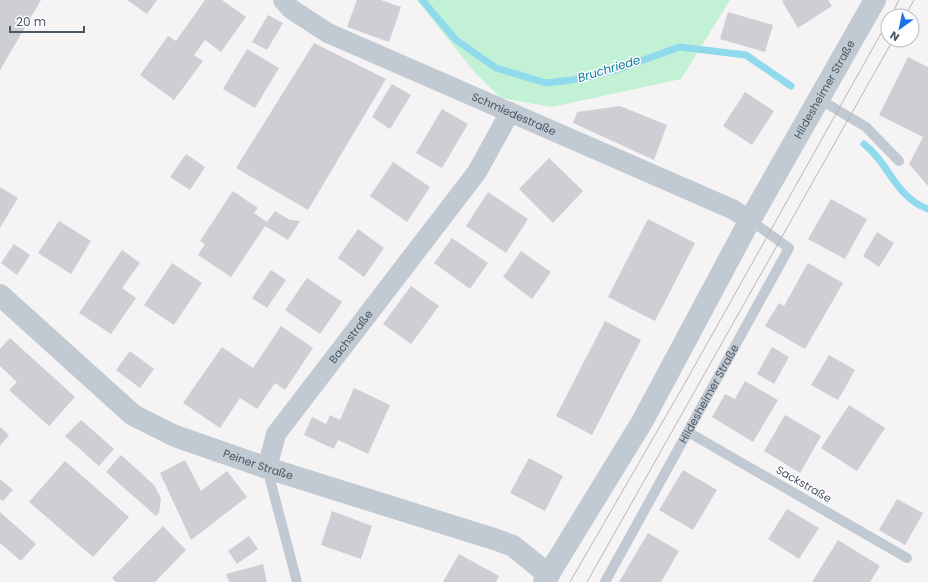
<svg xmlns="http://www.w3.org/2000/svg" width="928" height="582" font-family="Poppins,sans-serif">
<rect width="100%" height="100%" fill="#f5f3f3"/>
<path fill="#c3f1d5" d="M417,0H730L681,79L552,107L501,98L475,73Z"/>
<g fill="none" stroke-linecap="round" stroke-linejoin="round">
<g stroke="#90daee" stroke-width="7">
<path d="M422,0L456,40L496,68L546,83L580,79L619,69L679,47L746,55L791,86"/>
<path d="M864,144C889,163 895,197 928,209"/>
</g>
</g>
<g fill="#cdcfd5">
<path d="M0,0H41L0,70Z"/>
<path d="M127,0H157L147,14Z"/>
<path d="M205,0H222L246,17L221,52L205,40L194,55L203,61L174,100L140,75L168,36L176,41Z"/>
<path d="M357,0H381L401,7L389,42L347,27Z"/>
<path d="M784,0H828L832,6L798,28L782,1Z"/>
<path d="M728,12L773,25L765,52L720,39Z"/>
<path d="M268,15L283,23L267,50L252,42Z"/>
<path d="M314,43L386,79L308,210L236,168Z"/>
<path d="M247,49L279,68L255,108L223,89Z"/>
<path d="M908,57L928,67V186L909,164L923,137L879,115Z"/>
<path d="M392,84L411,95L390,129L372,117Z"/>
<path d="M745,92L774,111L752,145L723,126Z"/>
<path d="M620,106L667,125L654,160L573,123L577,112Z"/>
<path d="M442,109L468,124L442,168L416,153Z"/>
<path d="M186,154L205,167L190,190L170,177Z"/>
<path d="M549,158L583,191L553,223L519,189Z"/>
<path d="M393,162L430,187L407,222L370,196Z"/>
<path d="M0,187L18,198L0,228Z"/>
<path d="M233,191L258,208L254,213L267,222L275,211L290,220L300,221L288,240L265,226L231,277L198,255L205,244L200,241Z"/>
<path d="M488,192L528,219L506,253L466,226Z"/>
<path d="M831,199L867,219L845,259L808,239Z"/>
<path d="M648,219L695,243L655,321L608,297Z"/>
<path d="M59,221L91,241L71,274L38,253Z"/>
<path d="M358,229L384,248L364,277L338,258Z"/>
<path d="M877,232L894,243L879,267L863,256Z"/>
<path d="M452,238L488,263L470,289L434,263Z"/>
<path d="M14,244L30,255L17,275L1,263Z"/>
<path d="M122,250L140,263L122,288L136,298L111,334L79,313Z"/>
<path d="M521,251L551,272L532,299L503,277Z"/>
<path d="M172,263L202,283L174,325L144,305Z"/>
<path d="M808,263L843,283L805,349L765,326L779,303L784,306Z"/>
<path d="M271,270L286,280L267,308L252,298Z"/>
<path d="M307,278L342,302L320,334L285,310Z"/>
<path d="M411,286L439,306L411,344L383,324Z"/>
<path d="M605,321L641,340L592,435L556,416Z"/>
<path d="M281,326L313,348L285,390L275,383L257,409L240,398L220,428L183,403L222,347L253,368Z"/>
<path d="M10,338L75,397L49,426L9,390L17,382L0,366V349Z"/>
<path d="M772,347L789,357L774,384L757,374Z"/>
<path d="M130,351L154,369L140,388L116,370Z"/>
<path d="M829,355L855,370L838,400L811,385Z"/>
<path d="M745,381L778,400L753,442L712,417L725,394L735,399Z"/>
<path d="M354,388L390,405L368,454L338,440L334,449L304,435L312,417L326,424L330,415L340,420Z"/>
<path d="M849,405L885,428L857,471L821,448Z"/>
<path d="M785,415L821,436L800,473L764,451Z"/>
<path d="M81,420L114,449L99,466L65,436Z"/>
<path d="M0,427L9,435L0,446Z"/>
<path d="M121,455L154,485L161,498L159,513L156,516L106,472Z"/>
<path d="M529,458L563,476L545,511L510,493Z"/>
<path d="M185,460L201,491L227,471L247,497L191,540L160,473Z"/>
<path d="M65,461L129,517L93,557L29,502Z"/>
<path d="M683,470L717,490L693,530L659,510Z"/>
<path d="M0,479L13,490L3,501L0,499Z"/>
<path d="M897,499L923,513L905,545L879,530Z"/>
<path d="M787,509L819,528L799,559L768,539Z"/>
<path d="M332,511L372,526L361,559L321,545Z"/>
<path d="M0,512L36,544L21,561L0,543Z"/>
<path d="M163,526L186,550L155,582H116L112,578Z"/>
<path d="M648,533L679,551L661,582H619Z"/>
<path d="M249,536L258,549L237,564L228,551Z"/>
<path d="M838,540L880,566L870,582H812Z"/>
<path d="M459,554L499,576L496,582H443Z"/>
<path d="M263,564L267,582H229L226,574Z"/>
</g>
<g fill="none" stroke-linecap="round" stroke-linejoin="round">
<g stroke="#c1cad2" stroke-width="10">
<path d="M819,99L866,127L899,161"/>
<path d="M688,432L907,558"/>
<path d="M267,468L297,582"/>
<path id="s1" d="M605,582L789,248L750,220"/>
</g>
<g stroke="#c1cad2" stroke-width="20">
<path id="s2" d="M283,0L291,9L328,33L732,209L750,220"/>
<path id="s3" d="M267,468L276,434L477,172L510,112"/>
</g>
<g stroke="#c1cad2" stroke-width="22">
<path id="s4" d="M0,295L133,415L175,436L267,468L497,540L513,546L549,575"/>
<path id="s5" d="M544,582L642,422L750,220L875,0"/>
</g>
<g stroke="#b5b8bd" stroke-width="1">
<path d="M891,16L899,0"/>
<path d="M905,16L914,0"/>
<path d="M570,582L685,383L888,21"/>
<path d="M587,582L893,40"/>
</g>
</g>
<g text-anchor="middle" stroke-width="3" stroke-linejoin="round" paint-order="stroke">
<g font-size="11" fill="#4a5661" stroke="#fff">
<text dy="4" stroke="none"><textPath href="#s5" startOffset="567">Hildesheimer Straße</textPath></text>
<text dy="4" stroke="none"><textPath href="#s2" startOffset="259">Schmiedestraße</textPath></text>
<text dy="4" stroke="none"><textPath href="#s3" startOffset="158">Bachstraße</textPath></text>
<text dy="4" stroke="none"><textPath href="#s1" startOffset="215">Hildesheimer Straße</textPath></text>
<text dy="4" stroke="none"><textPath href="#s4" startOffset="314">Peiner Straße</textPath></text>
<text transform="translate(804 484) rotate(30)" y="4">Sackstraße</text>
</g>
<g font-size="12" font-style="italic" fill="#0c7c9b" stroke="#fff">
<text transform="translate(609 69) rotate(-17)" y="4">Bruchriede</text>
</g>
</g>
<g transform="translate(900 28) rotate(213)"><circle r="19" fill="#ffffff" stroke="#b7bbc0"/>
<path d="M0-3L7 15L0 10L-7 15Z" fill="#1a73e8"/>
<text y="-6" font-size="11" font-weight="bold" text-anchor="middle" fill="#4a5661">N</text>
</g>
<path d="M10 26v6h74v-6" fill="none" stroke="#4a5661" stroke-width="2"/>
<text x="16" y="26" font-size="12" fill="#4a5661" stroke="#ffffff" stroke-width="3" paint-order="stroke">20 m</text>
</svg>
